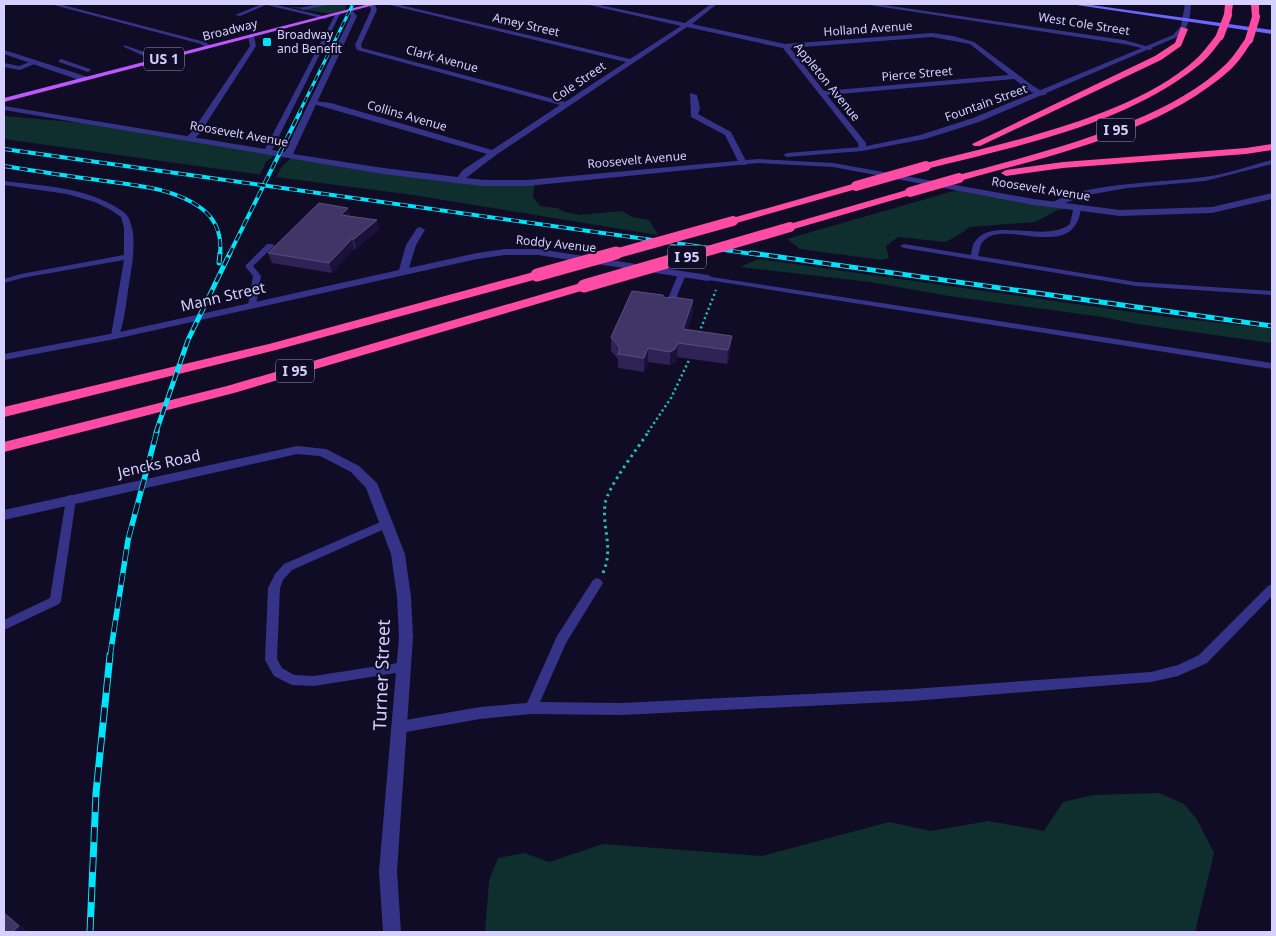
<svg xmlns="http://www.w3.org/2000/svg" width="1276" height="936" font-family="'Noto Sans',sans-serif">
<rect width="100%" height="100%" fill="#100c25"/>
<g fill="#0f2f2e">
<path d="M325,4H346L345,11L332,14L287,7H308Z"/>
<path d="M4,116L129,127L278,153L266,162L260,174H255L4,139Z"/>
<path d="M295,155C375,166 454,182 535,181L533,197L540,206L557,208L565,212L579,215L622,211L632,217L649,220L658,235L413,195L276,177L283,165Z"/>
<path d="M957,190L1085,206L1058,210L1035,222L970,227L957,236L945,242L898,237L886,246L889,258L882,260L800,249L787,239Z"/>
<path d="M758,259L1167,317L1272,329V343L1137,324L1103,317L949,296L870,282L740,267Z"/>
<path d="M1159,793L1184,804L1196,818L1214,853L1195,932H485L489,881L498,858L524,853L549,862L603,844L762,856L889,822L931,831L988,821L1044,831L1063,802L1093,795Z"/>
</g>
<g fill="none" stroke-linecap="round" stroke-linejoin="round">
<g stroke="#23c0b5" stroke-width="2.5" stroke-dasharray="2 3" stroke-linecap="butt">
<path d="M699,333L716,290"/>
<path d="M648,432L671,398L691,356"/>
</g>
<path stroke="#23c0b5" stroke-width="3" stroke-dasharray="2.5 4" stroke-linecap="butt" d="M603,573C614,547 602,530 605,504C608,486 638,448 649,431"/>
<g fill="#353388" fill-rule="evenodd">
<path d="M262,4H268L240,16L235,15Z"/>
<path d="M124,45L153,55L160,60L155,61L124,47Z"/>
<path d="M61,59L90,69L91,70L88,72L59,62L58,61Z"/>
<path d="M35,60L37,61V63L20,70L4,67V63L19,66Z"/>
<path d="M1272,160V164L1205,181L1127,188L1088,195L1053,207L1049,205C1079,182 1166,183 1204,177C1227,174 1249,166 1272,160Z"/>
<path d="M4,181C42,186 86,187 119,209C122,211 126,213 128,217C137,233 133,260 130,278C127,294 125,323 118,338H112L111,336L124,260L22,278L4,283V279L21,274L124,255V228L121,217L109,209L95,202L67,194L4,185Z"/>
<path d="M1074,206L1081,208C1074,266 1000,214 981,244C980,247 979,253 978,256L1136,282L1272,291V295L1136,286L904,248L900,246L904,244L971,255C972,251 972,246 974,243C990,215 1046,244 1070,224Z"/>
<path d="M267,244H273L274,246L253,266L261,276L256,305L252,307H249L248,305L253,276L245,266Z"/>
<path d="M679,272H682L686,274L672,308L671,310H665L664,308Z"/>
<path d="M705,276L1272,363V369L708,280H705Z"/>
<path d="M71,495L75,496L76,499L61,601L59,604L4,630V620L50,598L66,499L67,496Z"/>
<path d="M385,520L389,521L390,524L389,527L292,570L283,580L280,588L277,659L282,668L294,675L314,676L404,662L408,663L410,667L408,671L314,686L292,685L274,676L265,660L268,588L275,574L284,564Z"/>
<path d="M597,578L601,580L603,583L566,643L540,702L621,703L912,689L1151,672L1178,665L1199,655L1268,586L1272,584V596L1207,663L1178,676L1151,682L912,701L621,715L531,714L480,719L400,733L395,731L394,727L395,723L400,721L480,707L527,703L557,636L593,580Z"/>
</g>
<g fill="#353388" fill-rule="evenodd">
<path d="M50,4H59L205,42L212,47L207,48L201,44Z"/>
<path d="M369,4H375L377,10L361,45L362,48L565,102L626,62L386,4H396L630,59L681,26L585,4H595L685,23L711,4H717L692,24L785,44L932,33L953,36L974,42L1033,86L1047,94C1037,100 1022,85 1014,79L827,95L866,143V149L862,151H859L858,143L783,48L687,27L496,155L458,184L454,181L463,170L487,154L310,103L314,101L331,103L492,150L560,105L357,50L355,45L371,10ZM932,37L970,44L1009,75L824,91L790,48Z"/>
<path d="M863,4H877L1124,40L1153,48L1150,50L1124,44Z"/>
<path d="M251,34L254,36L256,46L200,133L193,140H187L186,138L194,129L250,46L248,36Z"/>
<path d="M4,50L88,77L89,79L82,81L4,54Z"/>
<path d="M690,93L697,95L700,108L698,114L731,132L747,163L746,165H740L725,135L691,117Z"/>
<path d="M420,227L425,230L416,245L409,268L477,253L505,249H538L708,275L713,278L708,281L538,255H505L477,259L115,339L4,360V354L115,333L399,270L406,245L417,228Z"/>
<path d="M297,446L326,449L359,466L377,483L405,554L411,597L413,637L397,871L401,932H383L379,871L399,637L397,597L391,554L366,488L351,472L320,456L297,454L4,520V510Z"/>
</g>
<g fill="#353388" fill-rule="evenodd">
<path d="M263,4H273L328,17L325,19Z"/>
<path d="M318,4H331L303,10L300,8Z"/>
<path d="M1185,4H1191C1190,18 1189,29 1177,37L979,122L925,139L862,151L787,157L783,155L787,153L862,147L920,135L973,118L1173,35L1181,26Z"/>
<path d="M350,8L357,16L293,154L383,168L482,180H527L758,159L833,163L1034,199L1120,210L1212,207L1272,193V199L1212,213L1120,216L1034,205L833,167L758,163L527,186H482L383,174L4,110V106L265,149L336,13L341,12L272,150L285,152L351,16L347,10Z"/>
</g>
<path fill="#6967ff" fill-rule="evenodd" d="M1070,4H1084L1272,30V34Z"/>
<path fill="#bf57ff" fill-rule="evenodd" d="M369,4H378L4,102V98Z"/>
<g fill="#ff4ba3" fill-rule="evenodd">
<path d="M1225,4H1233L1231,17L1224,15Z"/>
<path d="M1251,4H1259V19L1252,17Z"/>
<path d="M1181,27L1188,29L1181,46L1161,60L980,146H974L972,144L1155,56L1175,43Z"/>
<path d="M1217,34L1224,36C1217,46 1208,58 1199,65C1125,125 1017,146 926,169L921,166L922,164C1004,143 1132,117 1195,60C1203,53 1210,43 1217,34Z"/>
<path d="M1246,38L1253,40C1246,50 1239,62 1230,70C1159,133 1052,155 963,180H955L954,178L955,176C1035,154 1165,124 1225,65C1233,58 1239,47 1246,38Z"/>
<path d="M1272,144V150L1246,154L1063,168L1006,176L1001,173L1006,170L1063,162L1246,148Z"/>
<path d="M856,183L861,186L860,188L733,224L728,221L729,219Z"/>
<path d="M910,189L914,190L915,192L914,194L794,229L790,230L784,227L786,225Z"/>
<path d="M537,271L543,275L541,278L276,350L4,417V407L269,344Z"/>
<path d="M584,282L590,286L588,289L234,393L4,452V442L227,386Z"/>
</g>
<g stroke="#00e4fb" stroke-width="3">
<path id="rail-far4" d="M299,113L353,4"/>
</g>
<g stroke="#00e4fb" stroke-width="4">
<g id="rail-far3">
<path d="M4,149L760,255"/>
<path d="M4,166C35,171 67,176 98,180C132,185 172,187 201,208C216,219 222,236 220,255"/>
<path d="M229,255L300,112"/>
</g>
</g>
<g stroke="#00e4fb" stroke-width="5">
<g id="rail-far2">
<path d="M751,253L1272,326"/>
<path d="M219,263L220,253"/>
<path d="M156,432L188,340L230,253"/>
</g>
</g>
<g stroke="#00e4fb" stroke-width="5.5">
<path id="rail-far1" d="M110,656L128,540L157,431"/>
</g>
<g stroke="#00e4fb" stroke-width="7">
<path id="rail" d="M90,932L96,793L110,655"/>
</g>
<use href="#rail-far4" stroke="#100c25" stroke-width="2" stroke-dasharray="6" stroke-linecap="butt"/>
<use href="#rail-far3" stroke="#100c25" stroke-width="2.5" stroke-dasharray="8" stroke-linecap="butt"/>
<use href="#rail-far2" stroke="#100c25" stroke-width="3" stroke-dasharray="9" stroke-linecap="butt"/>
<use href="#rail-far1" stroke="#100c25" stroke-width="4" stroke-dasharray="12" stroke-linecap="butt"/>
<use href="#rail" stroke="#100c25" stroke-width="5" stroke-dasharray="15" stroke-linecap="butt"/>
<g stroke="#ff4ba3" stroke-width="8">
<path d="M1220,36L1228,15"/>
<path d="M1249,40L1256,17"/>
</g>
<g stroke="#ff4ba3" stroke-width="10">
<path d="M856,186L926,166"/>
<path d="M910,192L959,178"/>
<path d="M611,255L733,221"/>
<path d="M694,255L790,227"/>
</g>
<g stroke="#ff4ba3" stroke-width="13">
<path d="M537,275L616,253"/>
<path d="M584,286L698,253"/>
</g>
</g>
<g fill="#2d2355">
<path d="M348,208L350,216L377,220L379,229L356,249H354L332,273L272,263L268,253Z"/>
<path d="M665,298L693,300V313L687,329L731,350L727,364L677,357L675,363L670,365L648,362L644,372L618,368V359L611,351V337Z"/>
</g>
<g fill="#1a123a">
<path d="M348,208L351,217L341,215Z"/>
<path d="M377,220L379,229L356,249L354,239Z"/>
<path d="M352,239L354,249L332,273L329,263Z"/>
<path d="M693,300V313L682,342L683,329Z"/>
<path d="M732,336L731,350L727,364L728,350Z"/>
<path d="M678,343L677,357L675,363L670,365V352Z"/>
<path d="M648,348V362L644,372V358Z"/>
<path d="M4,913L10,916L27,931L26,932H12Z"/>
</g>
<g fill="#3f3667" stroke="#564e7f">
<path d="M319,203L348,208L341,215L377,220L354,239H352L329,263L268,253Z"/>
<path d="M632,291L663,295L665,298L673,297L693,300L683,329L732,336L728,350L678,343L675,349L670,352L648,348L644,358L618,354L620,348L611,337Z"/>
<path d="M4,913L19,926L12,932H4Z"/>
</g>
<rect fill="#00e4fb" stroke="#100c25" stroke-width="2" x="262" y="37" width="10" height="10" rx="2.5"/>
<g text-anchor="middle" stroke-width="4" stroke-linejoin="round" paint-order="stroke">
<g font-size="12" fill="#d5d0ff" stroke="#100c25">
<text transform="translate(1084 24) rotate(9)" y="4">West Cole Street</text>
<text transform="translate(526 25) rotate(13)" y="4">Amey Street</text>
<text transform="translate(868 29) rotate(-4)" y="4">Holland Avenue</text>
<text transform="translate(230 30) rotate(-14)" y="4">Broadway</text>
<text transform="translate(442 59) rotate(15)" y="4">Clark Avenue</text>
<text transform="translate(917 74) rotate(-5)" y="4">Pierce Street</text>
<text transform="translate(579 82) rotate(-34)" y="4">Cole Street</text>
<text transform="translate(827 82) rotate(51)" y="4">Appleton Avenue</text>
<text transform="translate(986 103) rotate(-20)" y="4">Fountain Street</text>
<text transform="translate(407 116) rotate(16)" y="4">Collins Avenue</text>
<text transform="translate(239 134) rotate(10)" y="4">Roosevelt Avenue</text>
<text transform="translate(637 160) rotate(-5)" y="4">Roosevelt Avenue</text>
<text transform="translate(1041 189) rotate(9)" y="4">Roosevelt Avenue</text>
<text transform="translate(556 244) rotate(6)" y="4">Roddy Avenue</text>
</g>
<g font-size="12" fill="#d5d0ff" stroke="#100c25" text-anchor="start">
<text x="277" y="39">Broadway<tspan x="277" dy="14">and Benefit</tspan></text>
</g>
<g fill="#100c25" stroke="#9a95be" stroke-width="1">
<rect x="144" y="47.5" width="40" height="23" rx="4"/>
<rect x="1097" y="118.5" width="38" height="23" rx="4"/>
<rect x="668" y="245.5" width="38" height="23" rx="4"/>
<rect x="276" y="359.5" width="38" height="23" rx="4"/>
</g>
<g font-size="14" font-weight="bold" fill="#d5d0ff">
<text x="164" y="64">US 1</text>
<text x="1116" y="135">I 95</text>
<text x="687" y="262">I 95</text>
<text x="295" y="376">I 95</text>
</g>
<g font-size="15" fill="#d5d0ff" stroke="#100c25">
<text transform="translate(223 297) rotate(-13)" y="5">Mann Street</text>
<text transform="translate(159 464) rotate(-12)" y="5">Jencks Road</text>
</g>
<g font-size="18" fill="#d5d0ff" stroke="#100c25">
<text transform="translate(382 675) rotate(-88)" y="6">Turner Street</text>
</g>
</g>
<rect width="1276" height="936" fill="none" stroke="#d5d0ff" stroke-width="10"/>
</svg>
